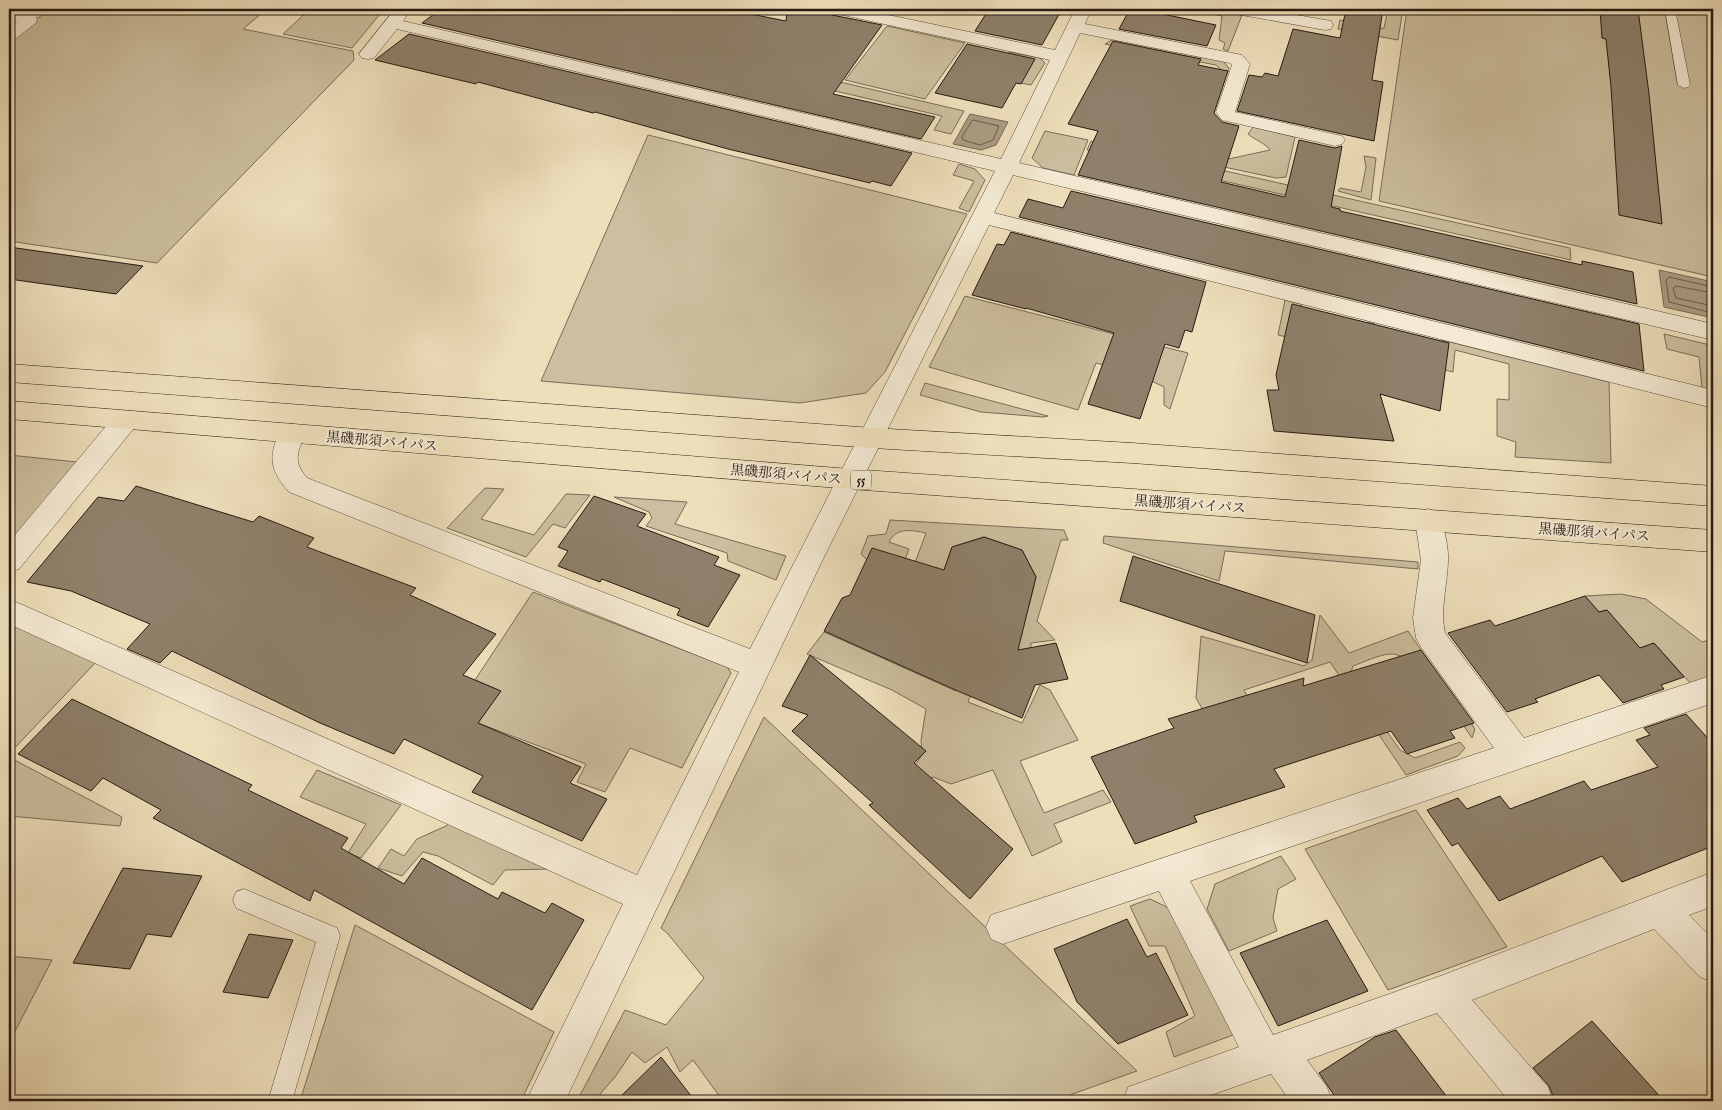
<svg xmlns="http://www.w3.org/2000/svg" width="1722" height="1110" font-family="'IM FELL English','Noto Serif JP',serif">
<rect width="100%" height="100%" fill="#eedfbb"/>
<filter id="stains"><feTurbulence type="fractalNoise" baseFrequency=".004" numOctaves="4"/><feColorMatrix values="0 0 0 0 .2 0 0 0 0 .09 0 0 0 0 .02 0 0 0 .5 -.17"/></filter>
<radialGradient id="worn" r=".72"><stop offset=".6" stop-color="#630" stop-opacity="0"/><stop offset="1" stop-color="#630" stop-opacity=".3"/></radialGradient>
<g fill="#ccbe9e" stroke="#796c58" fill-rule="evenodd">
<path d="M52,9H267L243,29L353,51L354,60L157,263L9,241V36Z"/>
<path d="M310,9H353L380,14L352,48L283,34Z"/>
<path d="M519,9H528L964,111L951,134L934,130L942,116L511,15Z"/>
<path d="M1183,9H1211L1242,15L1228,51L1223,49L1225,43L1219,40L1222,16Z"/>
<path d="M1388,9H1403L1398,40L1338,29L1340,20C1355,22 1370,31 1384,28Z"/>
<path d="M1407,9H1713V277L1379,201Z"/>
<path d="M887,26L965,43L925,99L845,80Z"/>
<path d="M1114,39L1222,60L1229,68L1221,89L1214,87L1220,69L1216,65L1105,44Z"/>
<path d="M1009,52L1040,58L1045,63L1031,85L994,78Z"/>
<path d="M1253,127L1295,137L1286,177L1276,178L1172,156L1224,160L1270,150C1265,143 1255,140 1248,134Z"/>
<path d="M1045,131L1088,140L1074,175L1043,168L1032,158Z"/>
<path d="M648,135L967,214L885,372L866,393L800,403L541,381Z"/>
<path d="M1091,141L1570,248L1571,260L1087,150Z"/>
<path d="M1364,156L1376,158L1371,200L1338,191L1340,188L1361,192L1366,167Z"/>
<path d="M959,164L975,169L985,180L969,212L959,208L974,181L953,175Z"/>
<path d="M965,296L1188,353L1170,409L1164,405V387L1133,372L1096,363L1078,410L929,367Z"/>
<path d="M1285,300L1301,304L1303,316L1317,344L1278,335Z"/>
<path d="M1367,322L1375,324L1373,336L1439,355L1442,340L1609,382L1611,463L1515,457L1516,442L1497,436V399L1509,400V364L1455,350L1453,372L1377,350L1357,381Z"/>
<path d="M1664,334L1706,344L1713,349V390L1702,388L1699,357L1667,349Z"/>
<path d="M925,383L1048,416L1043,417L981,412L920,395Z"/>
<path d="M9,455L77,462L9,547Z"/>
<path d="M485,488L504,489L481,519L534,535L566,494L590,495L565,528L553,524L526,557L447,528Z"/>
<path d="M614,497L687,502L675,524L786,556L776,580L728,561L727,553L646,526L652,518L649,512Z"/>
<path d="M890,520L1064,530L1068,540H1061L1037,621L1055,640L1031,643L1030,657L991,644L968,702L1022,723L1040,685L1050,690L1078,740L1020,761L1044,813L1103,790L1111,802L1054,824L1062,842L1032,856L993,770L951,784L933,777L916,787L905,780L922,755L921,740L926,709L892,690L807,654L824,632L956,691L975,651L906,587L926,533C912,530 896,527 889,542L909,549L905,560H867L861,554L868,536L886,534ZM984,537L1022,550L1036,577L1029,606L992,618L941,579L952,547Z"/>
<path d="M1104,536L1418,562V569L1225,551L1219,581L1103,543Z"/>
<path d="M533,592L727,667L731,673L682,768L630,748L605,792L577,782L586,764L478,723L500,691L475,680Z"/>
<path d="M1621,594L1646,599L1702,642L1713,639V676L1691,684L1654,643L1640,648L1607,610L1599,612L1585,596Z"/>
<path d="M1320,615L1349,653L1408,631L1475,729L1472,738C1458,718 1416,651 1390,654C1378,655 1364,662 1353,666L1349,678L1400,750L1415,758L1460,742L1465,748L1458,756L1406,775L1330,662L1244,690L1256,711L1212,726L1196,698L1201,636L1304,666L1312,660Z"/>
<path d="M16,627L97,661L9,754V634Z"/>
<path d="M764,717L1137,1071L1053,1101H723L693,1060L680,1072L667,1047L645,1063L632,1052L615,1077L594,1101H577L625,1010L666,1025L704,978L668,934L661,928Z"/>
<path d="M9,757L122,817L120,826L9,816Z"/>
<path d="M317,770L401,805L361,858L348,853L366,824L300,797Z"/>
<path d="M1416,810L1507,947L1388,990L1305,849Z"/>
<path d="M453,820L551,869L505,870L493,885L438,856L423,852L402,876L378,868L391,849L404,856L417,839L446,826Z"/>
<path d="M1281,856L1296,879L1278,889L1273,918L1277,931L1229,951L1207,909L1215,884Z"/>
<path d="M1150,899L1171,909L1233,1035L1174,1057L1166,1032L1195,1016L1165,946H1149L1130,906Z"/>
<path d="M355,925L554,1032L521,1101H300Z"/>
<path d="M9,956L52,960L9,1043Z"/>
</g>
<g fill="#aa9c82" stroke="#756855">
<path d="M970,114L1008,122L996,145L981,150L953,144Z"/>
<path d="M1659,270L1713,282V318L1664,307Z"/>
</g>
<g fill="none" stroke-linecap="round" stroke-linejoin="round">
<g stroke="#685b4a" stroke-width="1">
<path d="M973,120L999,126L993,140L980,145L963,140L962,137Z"/>
<path d="M1713,287L1669,277L1666,280L1669,302L1713,313"/>
<path d="M1713,293L1676,286L1673,288L1676,298L1713,306"/>
</g>
</g>
<g fill="#8e806a" stroke="#261a12">
<path d="M441,9H725L786,21L787,9H828L832,15L882,25L833,94L935,117L921,139L422,23Z"/>
<path d="M989,9H1062L1042,45L975,31Z"/>
<path d="M1130,9H1138L1216,25L1207,46L1119,29Z"/>
<path d="M1346,9H1383L1372,80L1383,82L1374,141L1237,111L1249,75L1262,77L1265,73L1278,76L1293,29L1340,38Z"/>
<path d="M1600,9H1638L1649,94L1662,224L1619,215L1611,87L1606,39L1602,38Z"/>
<path d="M409,34L912,153L891,186L872,181L870,183L728,149L595,112L593,113L478,82L476,84L375,60Z"/>
<path d="M1113,41L1201,59L1198,65L1228,71L1214,113L1222,122L1239,126L1221,182L1285,197L1299,140L1335,148L1342,146L1331,207L1340,209V211L1582,265V261L1633,272L1637,304L1078,175L1098,131L1068,124Z"/>
<path d="M967,44L1035,59L1021,84L1016,83L1002,108L935,93Z"/>
<path d="M1071,191L1639,324L1644,371L1019,217L1028,199L1063,208Z"/>
<path d="M1011,232L1206,282L1192,332L1185,330L1179,348L1165,344L1140,419L1088,404L1114,333L1026,308V309L972,295L997,244L1004,245Z"/>
<path d="M9,247L143,266L116,294L9,279Z"/>
<path d="M1292,304L1449,343L1440,411L1380,394L1394,441L1274,431L1267,390H1279L1276,375Z"/>
<path d="M136,486L253,522L259,516L314,538L307,547L416,588L410,595L496,634L463,675L501,691L478,723L581,767L570,783L607,799L582,841L472,792L483,776L404,739L394,754L320,723L172,651L160,663L127,649L150,624L71,591L27,582L98,497L124,501Z"/>
<path d="M594,496L646,514L637,526L719,557L714,565L740,575L708,627L677,615L680,609L602,579L600,582L558,566L568,551L558,547Z"/>
<path d="M984,537L1022,550L1036,577L1018,650L1056,643L1068,679L1035,685L1022,718L960,692L824,631L842,598L850,595L872,548L944,570L952,547Z"/>
<path d="M1133,556L1315,615L1307,663L1120,601Z"/>
<path d="M1585,596L1599,612L1607,610L1640,648L1654,643L1684,677L1661,685L1664,689L1623,703L1599,675L1535,699L1538,702L1507,712L1448,633L1490,620L1495,626Z"/>
<path d="M1421,650L1474,723L1450,731L1455,738L1407,754L1391,731L1274,769L1285,787L1194,816L1197,822L1135,844L1091,757L1174,728L1168,719L1304,678L1303,686Z"/>
<path d="M810,655L926,751L914,763L1013,849L970,899L869,805L873,803L792,731L808,715L782,706Z"/>
<path d="M72,699L252,785L248,790L348,838L341,848L404,884L422,858L498,899L502,892L545,913L552,903L584,920L532,1010L314,890L310,901L153,818L161,810L103,778L91,791L18,754Z"/>
<path d="M1686,714L1713,744V846L1622,882L1602,856L1499,901L1458,843L1452,846L1427,810L1458,798L1467,809L1500,796L1510,809L1584,781L1591,790L1658,767L1636,740L1650,735L1644,728Z"/>
<path d="M123,868L202,876L171,937L147,934L130,969L73,963Z"/>
<path d="M1127,919L1147,957L1156,953L1188,1015L1118,1044L1077,1002L1054,949Z"/>
<path d="M1327,920L1368,991L1278,1026L1240,953Z"/>
<path d="M249,934L293,940L268,998L223,992Z"/>
<path d="M1592,1021L1664,1101H1555L1549,1086L1533,1068Z"/>
<path d="M1396,1030L1450,1101H1338L1319,1073L1375,1037Z"/>
<path d="M661,1057L695,1101H616Z"/>
</g>
<g fill="none" stroke-linecap="round" stroke-linejoin="round">
<g stroke="#584b3c" stroke-width="1">
<g id="lane">
<path d="M1665,9H1675L1690,85L1688,87L1684,88L1678,85Z"/>
<path d="M244,889L337,928L340,936L292,1101H268L316,942L236,908L233,900L236,892Z"/>
</g>
</g>
<g stroke="#584b3c" stroke-width="1">
<g id="street">
<path d="M395,9L411,10L403,21L1001,159L1050,60L838,14L832,13L830,9H860L1055,50L1075,9H1091L1085,24L1242,55L1250,64L1235,112L1342,136L1345,140L1342,144L1335,146L1222,120L1216,112L1232,65L1230,63L1080,33L1019,163L1713,324V340L1013,175L994,213L1713,390V408L989,225L824,557L565,1101H526L623,904L9,624V599L637,875L739,672L289,492C268,468 268,454 283,426L292,424L301,426L305,433C298,453 292,460 307,478L750,649L995,171L397,29L374,58L368,59L362,58L359,54Z"/>
<path d="M1228,9H1263L1325,20L1331,21L1333,25L1331,29L1325,30L1236,14L1230,13Z"/>
<path d="M9,11L35,15L37,19L36,23L15,39L9,40V28L17,22L9,21Z"/>
<path d="M126,411L135,413L138,420L135,427L19,569L9,572V542L117,413Z"/>
<path d="M1428,509L1437,512C1444,525 1449,548 1448,562C1447,587 1440,609 1445,633L1524,738L1713,675V703L1190,881L1273,1035L1443,975L1713,872V906L1689,915L1713,939V982L1700,977L1654,929L1472,1000L1548,1087L1553,1101H1509L1437,1013L1307,1060L1327,1087L1332,1101H1290L1271,1074L1194,1101H1123L1128,1087L1239,1047L1159,891L1003,944L991,939L986,927L991,915L1494,748L1421,647L1416,638L1413,618L1421,560L1415,520L1419,512Z"/>
</g>
</g>
<g stroke="#261a12" stroke-width="1">
<g id="primary">
<path d="M9,364L872,428L1132,443L1713,486V506L1132,463L872,448L9,382Z"/>
<path d="M9,401L850,469L1713,530V552L850,489L9,419Z"/>
</g>
</g>
<use href="#lane" fill="#f4ead3" fill-rule="evenodd"/>
<use href="#street" fill="#f4ead3" fill-rule="evenodd"/>
<use href="#primary" fill="#eedfbb" fill-rule="evenodd"/>
</g>
<g text-anchor="middle" stroke-width="4.5" stroke-linejoin="round" paint-order="stroke">
<rect fill="#f4ead3" stroke="#64584c" stroke-width="1" x="851" y="470.5" width="20" height="19" rx="4"/>
<g font-size="12" font-weight="bold" fill="#261a12">
<text x="861" y="484">55</text>
</g>
<g font-size="14" fill="#261a12" stroke="#f4ead3">
<text transform="translate(382 441) rotate(5)" y="5">黒磯那須バイパス</text>
<text transform="translate(786 474) rotate(5)" y="5">黒磯那須バイパス</text>
<text transform="translate(1190 504) rotate(4)" y="5">黒磯那須バイパス</text>
<text transform="translate(1594 532) rotate(4)" y="5">黒磯那須バイパス</text>
</g>
</g>
<rect width="1722" height="1110" fill="none" stroke="#eedfbb" stroke-width="30"/>
<rect x="10" y="10" width="1702" height="1090" fill="none" stroke="#261a12" stroke-width="2.5"/>
<rect x="15" y="15" width="1692" height="1080" fill="none" stroke="#261a12"/>
<rect width="100%" height="100%" filter="url(#stains)"/>
<rect width="100%" height="100%" fill="url(#worn)"/>
</svg>
